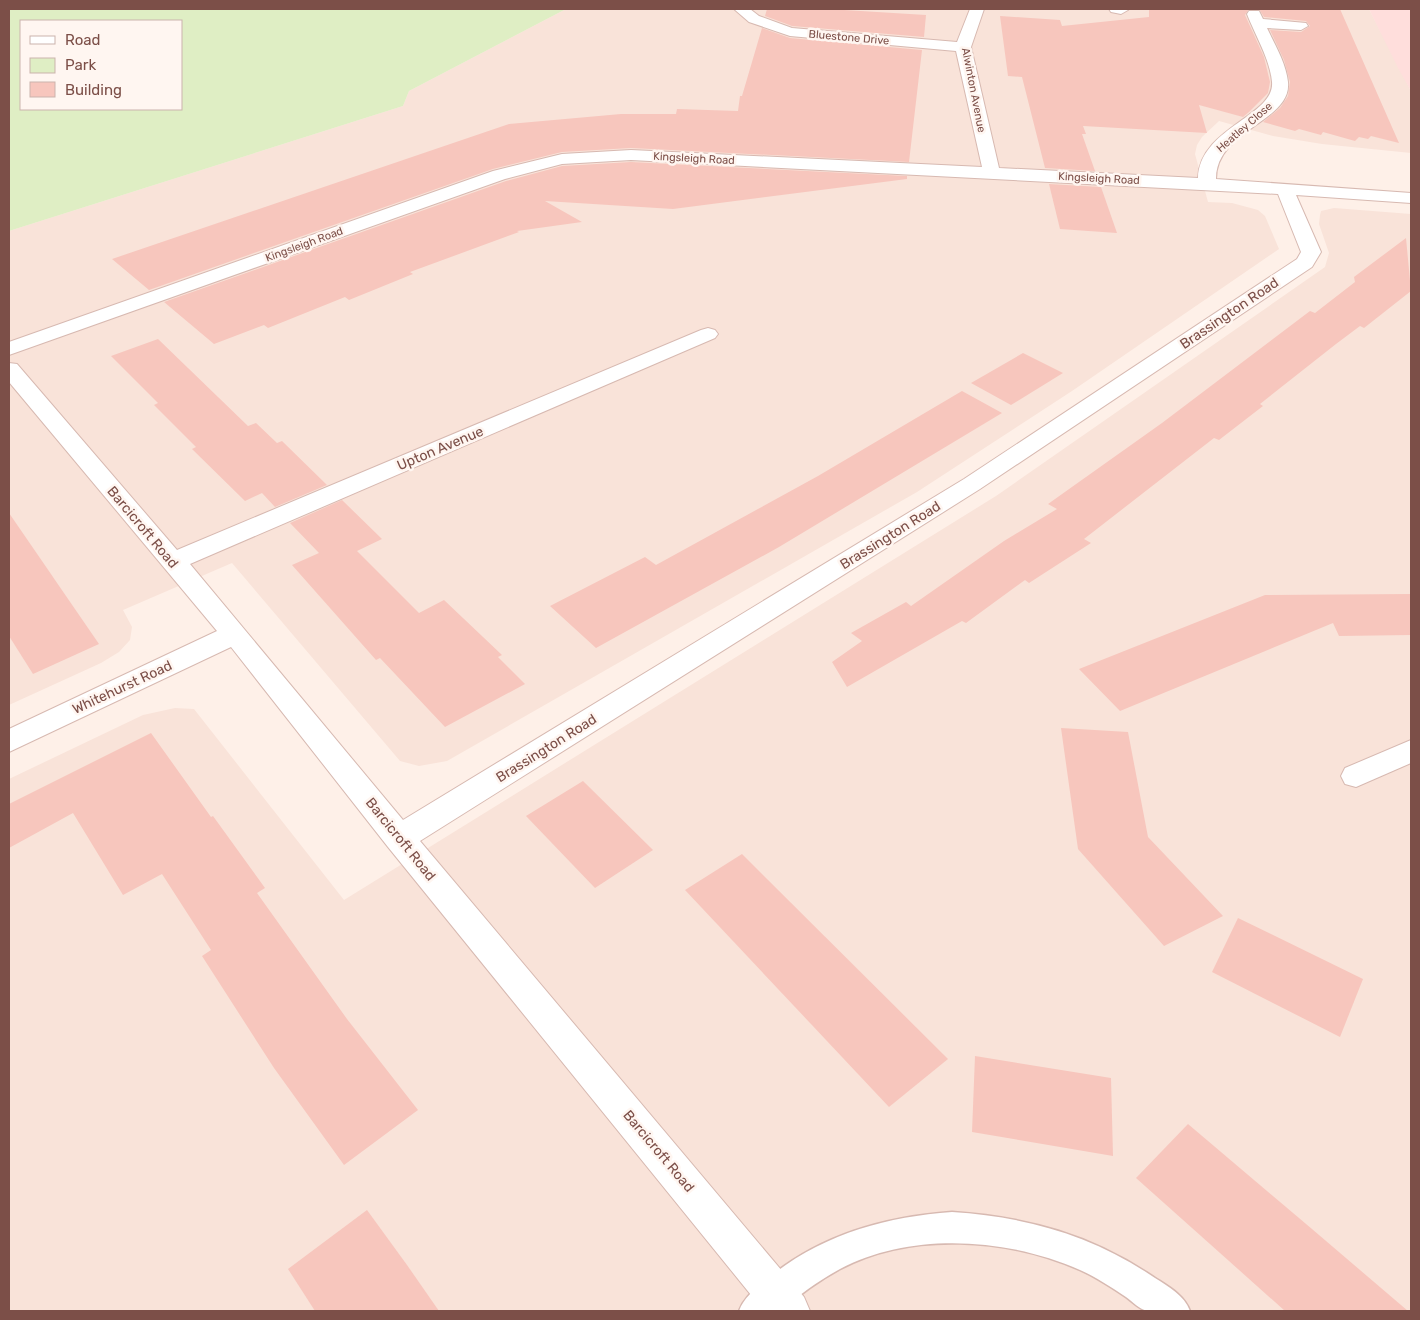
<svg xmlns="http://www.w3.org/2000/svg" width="1420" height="1320" font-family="Rubik,sans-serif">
<rect width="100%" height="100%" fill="#fef0e8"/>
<g fill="#f9e3d9">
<path d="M566,9H1369L1411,91V153L1322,144L1273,136L1219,121L1202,137L1197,145L1195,154L1208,202L1232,203L1258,210L1265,216L1279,249L1072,391L917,492L447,761L419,766L400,761L232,563L123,610L132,627L130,640L119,652L101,663L9,705V231L403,106L409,91Z"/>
<path d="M1334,208L1411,214V1311H9V779L143,715L175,708L194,709L344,900L996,496L1325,267L1329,253L1319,224L1320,215L1321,211Z"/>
</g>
<path fill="#ffdedc" d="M1369,9H1411V91L1398,68Z"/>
<path fill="#dfeec4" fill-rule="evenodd" d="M9,9H566L409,91L403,106L9,231ZM21,21H181V109H21Z"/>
<g fill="#f7c6bd">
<path d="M767,9H828L926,15L924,37L792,26L765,16Z"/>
<path d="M1149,9H1340L1399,143L1371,136L1368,139L1359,137L1355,141L1323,132L1321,135L1299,129L1295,131L1263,122L1280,108L1288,96L1290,82L1284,60L1270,30L1301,32L1310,26L1306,21L1264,17L1259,9H1249L1245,15L1264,57L1270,82L1268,93L1249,112L1243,117L1199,105L1207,133L1083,126L1086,134H1082L1095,171L1045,168L1022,77L1008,76L1000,16L1060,20L1062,26L1149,17Z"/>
<path d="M762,28L790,38L922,50L909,162L631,148L562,152L493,169L149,290L112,259L509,124L621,114H676L677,109L738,111L740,96H742Z"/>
<path d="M631,162L907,176V179L673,209L545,201L582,222L517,231L519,232L410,272L413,274L349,300L345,297L268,328L264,325L214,344L164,302L506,181L562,166Z"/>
<path d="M1049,184L1101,187L1117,233L1060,229Z"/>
<path d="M1406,238L1411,291L1364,328L1360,326L1336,344L1260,404L1263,406L1219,440L1214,438L1084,539L1091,543L1029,583L1025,580L966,623L962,621L847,687L832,662L862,641L851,633L906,602L911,606L1004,541L1057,509L1048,504L1162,423L1310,311L1315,313L1355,282L1354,277Z"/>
<path d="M158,339L248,426L256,423L277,443L282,441L327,485L275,507L262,493L245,501L192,449L196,447L154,405L158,403L111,356Z"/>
<path d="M1023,353L1063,373L1011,405L971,383Z"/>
<path d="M962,391L1002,413L779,547L596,648L550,606L645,557L656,565L818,476Z"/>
<path d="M342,500L382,539L357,551L419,613L444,600L502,655L498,657L525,684L445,727L380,658L376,660L292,565L319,553L290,523Z"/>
<path d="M9,513L99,644L33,674L9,636Z"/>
<path d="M1411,594V635L1339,636L1333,623L1120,711L1079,669L1265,595Z"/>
<path d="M1061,728L1128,732L1148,837L1223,916L1164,946L1078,849Z"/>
<path d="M151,733L211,817L213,816L265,888L257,893L347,1019L418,1110L344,1165L274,1068L202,956L211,950L162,874L123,895L73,813L9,848V804Z"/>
<path d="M583,781L653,850L595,888L526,816Z"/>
<path d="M742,854L948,1059L889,1107L685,890Z"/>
<path d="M1238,918L1363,979L1340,1037L1212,972Z"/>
<path d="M975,1056L1111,1078L1113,1156L972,1132Z"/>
<path d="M1188,1124L1312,1229L1408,1311H1285L1136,1178Z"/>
<path d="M367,1210L407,1265L439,1311H315L288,1269Z"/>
</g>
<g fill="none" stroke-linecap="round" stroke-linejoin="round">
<g stroke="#d7b9b1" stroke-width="3">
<path id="lane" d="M952,1212C1027,1217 1092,1235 1155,1278C1169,1287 1184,1295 1190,1311C1176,1311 1161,1313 1148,1311C1140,1310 1132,1301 1126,1297C1111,1287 1096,1277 1080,1270C1008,1238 911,1231 840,1269C818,1281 799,1295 781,1311H739C744,1297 755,1290 766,1280C820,1235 884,1217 952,1212Z"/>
</g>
<g stroke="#d7b9b1" stroke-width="2">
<g id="street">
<path d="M734,9H750L759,16L792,28L957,42L970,9H984L971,47L999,168L1198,178C1200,127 1275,116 1272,82C1270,59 1255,35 1247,14L1249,11H1259L1263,19L1306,23L1308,26L1301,30L1267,28C1275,45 1286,63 1288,82C1292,122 1216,129 1216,179L1411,193V203L1296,195L1321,252L1312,267L980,489L420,841L804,1297L810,1311H764L388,847L231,647L9,752V729L217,631L9,382V363L17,364L177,550L701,330L708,328L715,330L718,334L715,338L190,564L403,820L964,479L1297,259L1301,252L1278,194L631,160L562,164L505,179L9,355V342L493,171L562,154L631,150L982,167L956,51L790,36L749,22Z"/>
<path d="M1109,9H1127L1128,10L1121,14L1111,12Z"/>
<path d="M1411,740V763L1356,787L1345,784L1341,776L1345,768Z"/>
</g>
</g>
<use href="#lane" fill="#fff" fill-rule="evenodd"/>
<use href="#street" fill="#fff" fill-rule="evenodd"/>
</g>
<g text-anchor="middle" stroke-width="5" stroke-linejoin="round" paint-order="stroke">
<g font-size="11" fill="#7c4f48" stroke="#fff6f1">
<text transform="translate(849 37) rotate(5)" y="4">Bluestone Drive</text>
<text transform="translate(974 90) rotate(79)" y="4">Alwinton Avenue</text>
<text transform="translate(1244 127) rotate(-41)" y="4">Heatley Close</text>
<text transform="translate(694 158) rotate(3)" y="4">Kingsleigh Road</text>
<text transform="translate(1099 178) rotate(3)" y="4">Kingsleigh Road</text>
<text transform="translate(304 244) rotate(-20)" y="4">Kingsleigh Road</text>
</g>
<g font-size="14" fill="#7c4f48" stroke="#fff6f1">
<text transform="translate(1229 313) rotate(-34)" y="5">Brassington Road</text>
<text transform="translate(440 448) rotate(-23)" y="5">Upton Avenue</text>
<text transform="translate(143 527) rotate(50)" y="5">Barcicroft Road</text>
<text transform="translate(890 535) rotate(-32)" y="5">Brassington Road</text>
<text transform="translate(122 687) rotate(-25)" y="5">Whitehurst Road</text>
<text transform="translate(546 748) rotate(-32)" y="5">Brassington Road</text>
<text transform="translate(401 839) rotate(51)" y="5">Barcicroft Road</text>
<text transform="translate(659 1151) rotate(50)" y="5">Barcicroft Road</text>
</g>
</g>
<rect width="1420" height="1320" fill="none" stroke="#7c4f48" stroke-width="20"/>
<rect x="20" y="20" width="162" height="90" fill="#fff6f1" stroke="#cbb3ad"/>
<rect x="30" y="36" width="25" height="8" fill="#ffffff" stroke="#cbb3ad"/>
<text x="65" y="45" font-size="15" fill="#7c4f48">Road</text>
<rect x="30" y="58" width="25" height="15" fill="#dfeec4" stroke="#cbb3ad"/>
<text x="65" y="70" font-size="15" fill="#7c4f48">Park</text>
<rect x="30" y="82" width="25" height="15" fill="#f7c6bd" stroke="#cbb3ad"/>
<text x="65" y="95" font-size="15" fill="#7c4f48">Building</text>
</svg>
